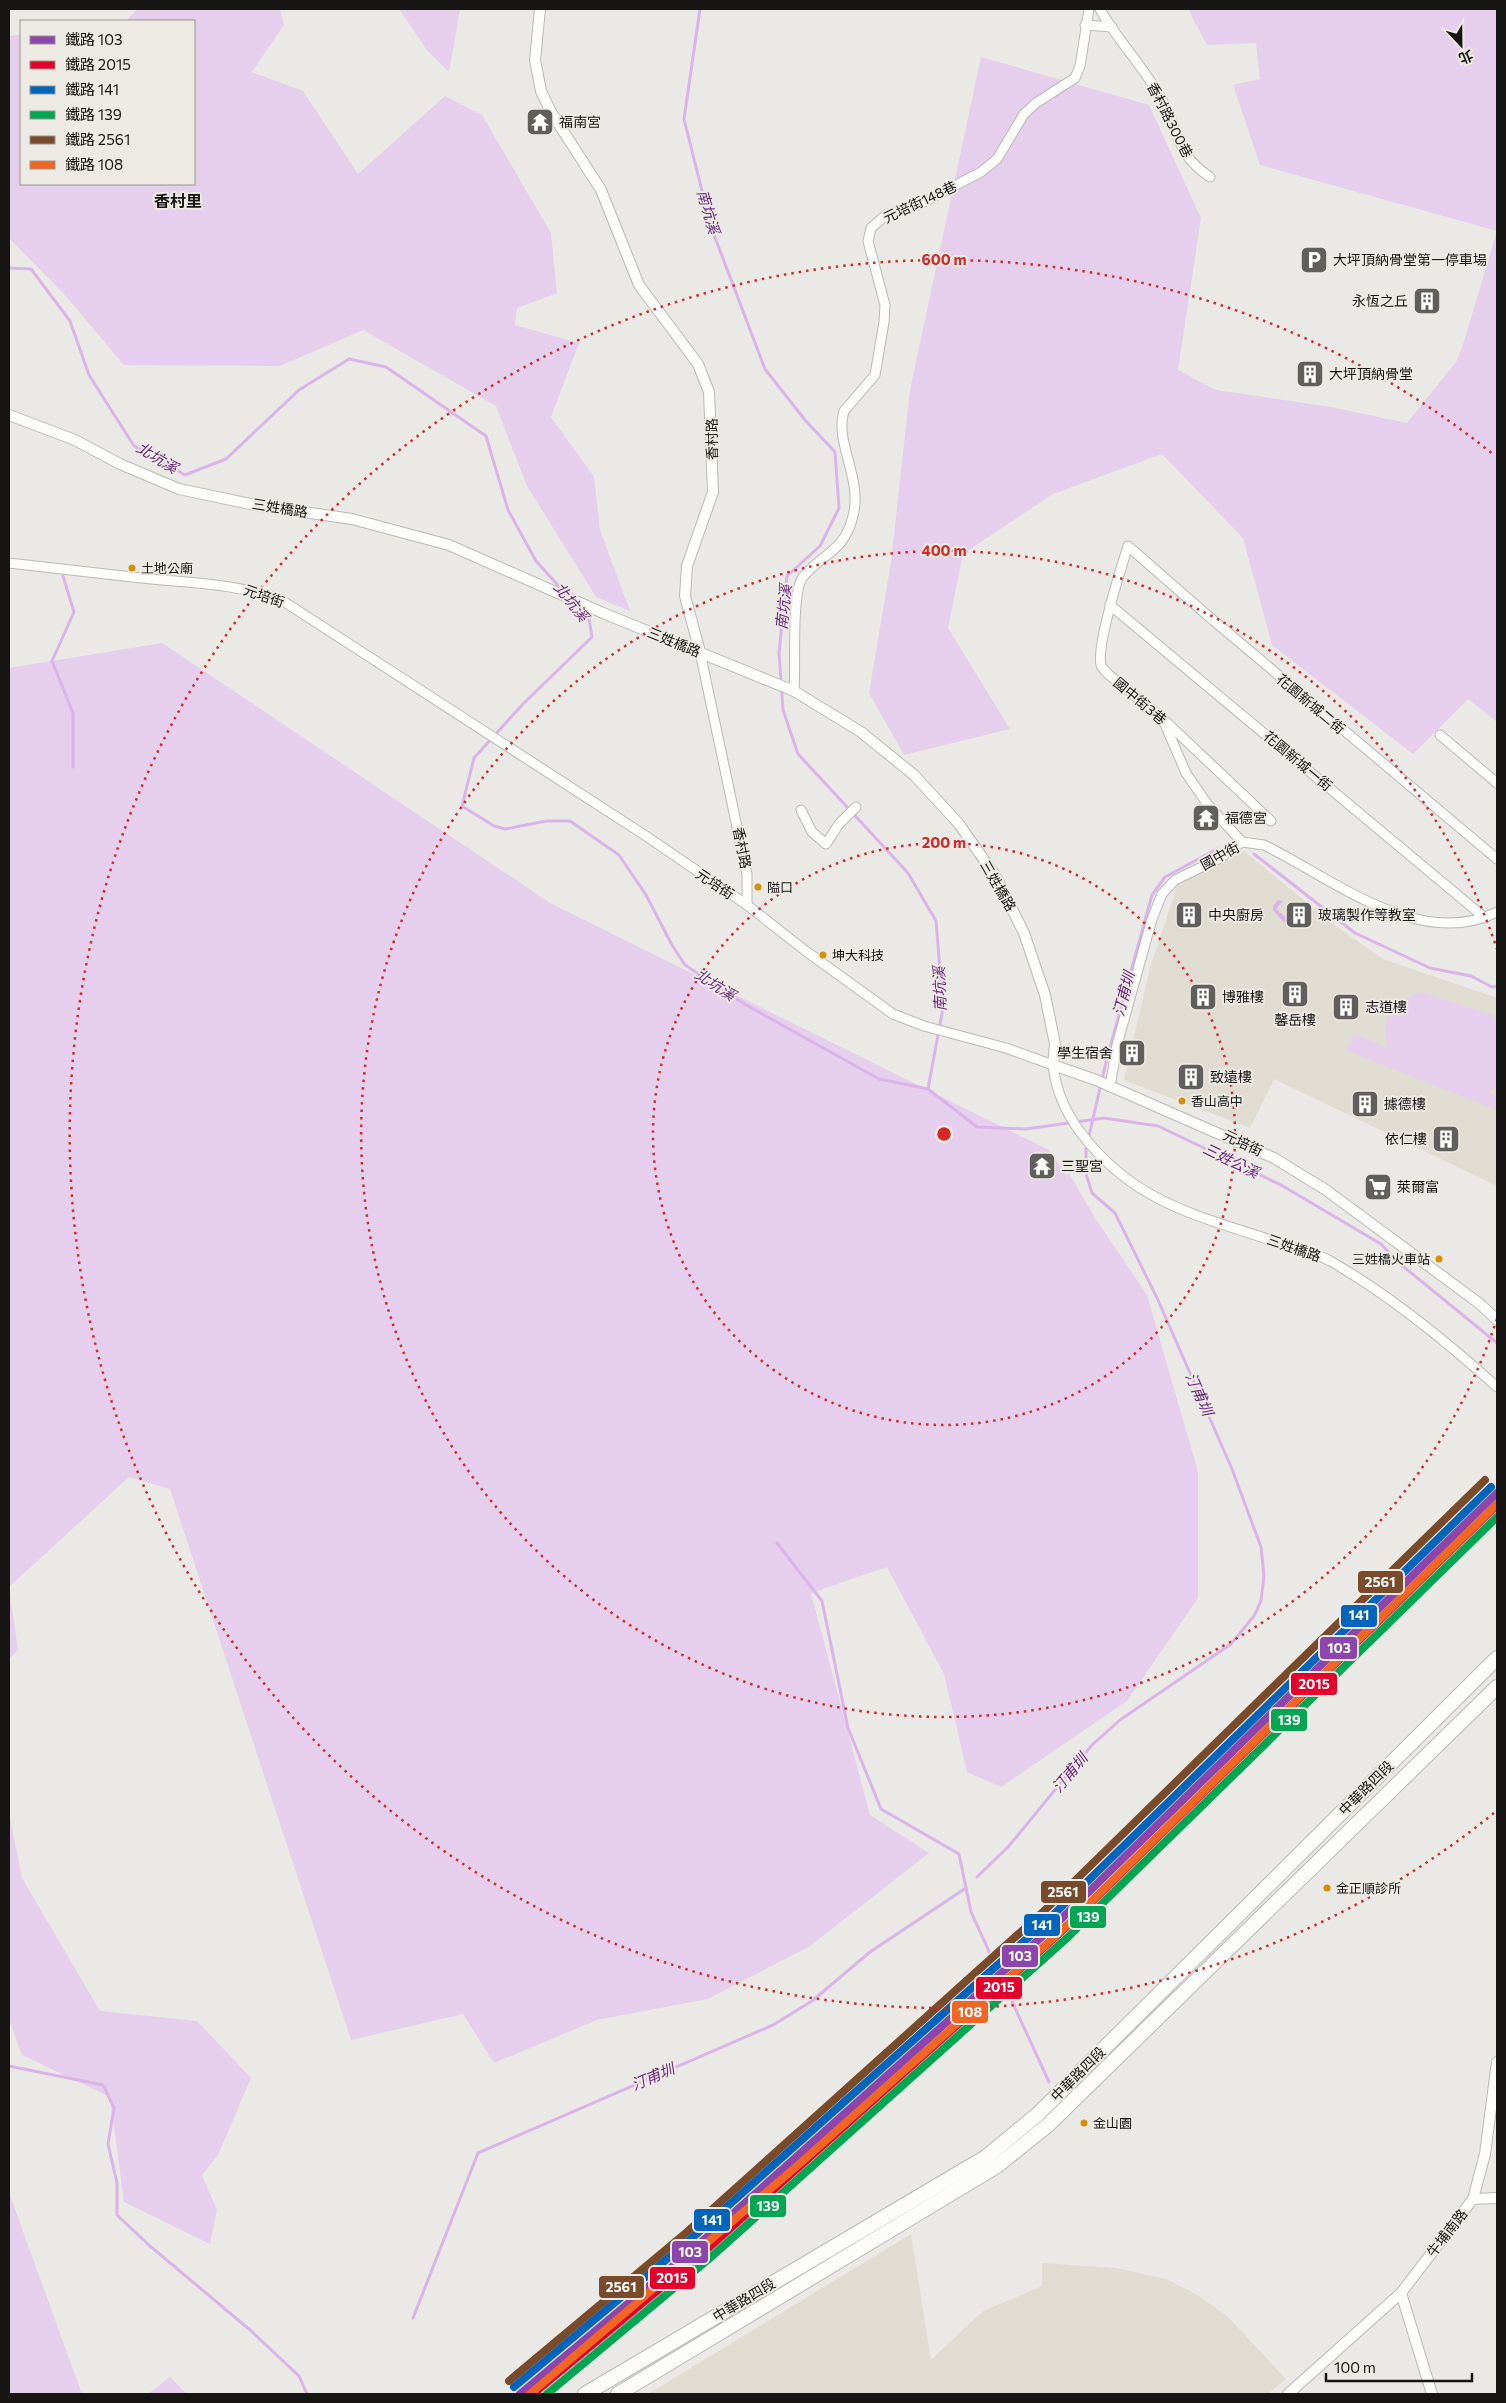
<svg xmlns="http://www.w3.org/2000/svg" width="1506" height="2403" font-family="Commissioner,'Noto Sans TC',sans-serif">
<rect width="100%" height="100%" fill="#ebe9e5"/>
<g fill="#e0dcd2">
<path d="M1244,851L1333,924L1383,959L1497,998V1186L1274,1079L1250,1128L1124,1080L1150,968L1178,884Z"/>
<path d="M911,2234L931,2360L983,2311L1042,2286V2263L1116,2268L1166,2279L1196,2294L1228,2317L1286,2379L1268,2394H648Z"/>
</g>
<g fill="#e5cfec">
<path d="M137,9H280L284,25L252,72L303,91L358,174L445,96L482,115L551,233L557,293L517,308L515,325L579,343L551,417L594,477L600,530L630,611L596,597L527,486L496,406L363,330L280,366L124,365L65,295L9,238V36L21,35V184H194V21H126Z"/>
<path d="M399,9H460L449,72L427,50Z"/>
<path d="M1188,9H1497V722L1468,699L1413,754L1272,645L1243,538L1162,454L1053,494L963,554L948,628L1010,729L904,755L869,693L891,562L910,390L981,57L1149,105L1201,218L1178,370L1216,390L1331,407L1407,423L1456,362L1462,348L1497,231L1260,165L1233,85L1260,79L1256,43L1207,45Z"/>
<path d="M162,643L550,903L1049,1150L1066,1175L1069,1173L1095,1218L1147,1295L1198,1472V1598L1127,1701L1001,1787L967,1772L944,1674L887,1567L811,1593L870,1815L929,1853L810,1946L708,1999L597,2020L494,2063L463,2014L351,2040L170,1489L129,1477L9,1587L18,1650L9,1659V668Z"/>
<path d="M1420,992L1492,1015L1497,1021V1085L1489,1093L1497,1096V1110L1347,1051L1354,1034L1388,1048C1379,1017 1394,1004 1420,992Z"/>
<path d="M9,1814L22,1878L100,2011L197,2021L251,2078L218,2155L202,2175L217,2210L210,2244L124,2202L110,2097L22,2055L9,2019Z"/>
<path d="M9,2193L12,2201L82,2394H9Z"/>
<path d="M170,2377L187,2394H148Z"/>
</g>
<path fill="#dab4e9" d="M1278,900L1283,901L1276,909L1295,925L1287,926L1273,910V906Z"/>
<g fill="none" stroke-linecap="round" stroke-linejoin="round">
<g stroke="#dab4e9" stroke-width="3">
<path d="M700,9L684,119L711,227L765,369L805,420L835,452L839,508L820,546L787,576L779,653L783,710L798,754L908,873L936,921L943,1008L928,1089"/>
<path d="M9,268L31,269L70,321L89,375L134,446L185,475L226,459L299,390L349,359L386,367L486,436L508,510L536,561L565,593"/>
<path d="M63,576L74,612L52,661L73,713V767"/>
<path d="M576,605L589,619L592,637L523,704L474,758L462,806L494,826L505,829L546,821H570L619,855L646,895L672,945L685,965L746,1005L879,1079L928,1089L977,1127L1026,1129L1104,1118L1158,1126L1281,1185L1381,1244L1399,1263L1497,1343"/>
<path d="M1254,854L1355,933L1430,968L1471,976L1492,987L1497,986"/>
<path d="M777,1543L822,1601L848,1728L881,1809L959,1854L971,1912L1049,2082"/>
<path d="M977,1877L1008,1847L1092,1745L1120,1720L1231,1644L1254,1616L1261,1601L1264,1576L1261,1547L1232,1469L1158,1300L1115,1213L1092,1193L1086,1174V1149L1106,1062L1152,895L1165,877L1217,849"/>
<path d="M9,2066L103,2085L114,2108L108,2144L117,2183V2215L150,2246L250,2330L299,2376L307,2394"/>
<path d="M413,2318L478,2153L773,2025L812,2001L870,1952L966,1888"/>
</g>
<g stroke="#bab9b5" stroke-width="11">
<g id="minor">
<path d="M1100,9C1117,40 1143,66 1161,98C1180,131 1174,153 1210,177"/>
<path d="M1085,25L1112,27"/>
<path d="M9,563C53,568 97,573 141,578C190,583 237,583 283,601L646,836L747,905L807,952L893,1014L924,1026L1006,1048L1053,1065C1056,1094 1070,1121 1089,1143C1142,1206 1204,1217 1279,1243C1296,1249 1317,1253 1332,1262C1391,1296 1446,1341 1497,1387"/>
<path d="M1110,605L1485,918"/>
<path d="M700,652L747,874V905"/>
<path d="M794,691C796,669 791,591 803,577C822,553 844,553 853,516C863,479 834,442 844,411L875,375L884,322L885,305L868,241L871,228L886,215L918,205L981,172L997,159L1024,114L1036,103L1075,78L1080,66L1089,9"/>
<path d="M1164,722L1186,773L1208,805L1242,842"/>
<path d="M1440,735L1497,783"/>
<path d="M801,810L812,832L826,844L839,824L856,807"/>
<path d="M1271,821L1162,718L1108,674C1105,671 1102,668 1101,665C1096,646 1121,568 1128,546L1207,615L1497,859"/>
<path d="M1110,1087L1117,1045L1152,919L1162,894L1175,880L1218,859L1242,842L1264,845C1332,878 1419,951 1497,912"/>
</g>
</g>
<g stroke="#bab9b5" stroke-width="12">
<g id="tertiary">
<path d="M540,9L535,60L541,91L551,112L601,190L639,285L698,364L709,392L713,492L687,566L685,596L700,652"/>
<path d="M9,415L75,440L120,464L179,489L255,505L352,519L449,545L603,613L794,691L861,732L914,775L959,824L996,877L1024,933L1045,995L1055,1044L1053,1065L1096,1080L1274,1158L1326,1190L1480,1304L1497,1320"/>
<path d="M1473,2199L1497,2198"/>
<path d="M1401,2293L1432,2394"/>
<path d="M1288,2394L1401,2293L1473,2199L1485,2154L1497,2062"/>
</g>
</g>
<g stroke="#bab9b5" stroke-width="16">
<g id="primary">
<path d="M585,2394L986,2157L1037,2115L1497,1658"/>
<path d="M618,2394L997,2166L1048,2125L1497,1687"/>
</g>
</g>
<use href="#minor" stroke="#fcfcfb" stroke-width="9"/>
<use href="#tertiary" stroke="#fcfcfb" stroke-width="10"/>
<use href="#primary" stroke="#fcfcfb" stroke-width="14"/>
<g stroke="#edeae3" stroke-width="11">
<path id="rail-1" d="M520,2394L698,2245L1055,1925L1497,1493"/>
</g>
<g stroke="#edeae3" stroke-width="11">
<path id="rail-2" d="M533,2394L704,2252L1061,1932L1497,1505"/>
</g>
<g stroke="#edeae3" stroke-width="11">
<path id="rail-3" d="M514,2387L692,2238L1049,1919L1491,1487"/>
</g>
<g stroke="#edeae3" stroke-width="11">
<path id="rail-4" d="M547,2394L710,2258L1067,1938L1497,1517"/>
</g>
<g stroke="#edeae3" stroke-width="11">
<path id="rail-5" d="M509,2381L687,2232L1043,1912L1485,1480"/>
</g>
<g stroke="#edeae3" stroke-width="11">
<path id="rail-6" d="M530,2394L797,2166L1059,1933L1497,1504"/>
</g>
<use href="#rail-1" stroke="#8e44ad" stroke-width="8"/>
<use href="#rail-2" stroke="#e4002b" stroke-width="8"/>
<use href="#rail-3" stroke="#0065bd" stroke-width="8"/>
<use href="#rail-4" stroke="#00a651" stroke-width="8"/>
<use href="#rail-5" stroke="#7a4b2a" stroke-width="8"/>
<use href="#rail-6" stroke="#f26522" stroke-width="8"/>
</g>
<g fill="none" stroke="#d62828" stroke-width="2.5" stroke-dasharray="2.5 5">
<circle cx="944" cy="1134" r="291"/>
<path d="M1497 1319A583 583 0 1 1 1497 949"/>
<path d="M1494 1813A874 874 0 1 1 1494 455"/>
</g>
<defs>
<g id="temple-square" transform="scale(1.4375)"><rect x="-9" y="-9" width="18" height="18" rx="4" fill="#615f5c" stroke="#edeae3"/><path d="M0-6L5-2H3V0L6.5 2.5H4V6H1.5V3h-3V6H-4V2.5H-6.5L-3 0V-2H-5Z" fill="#fff"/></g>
<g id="parking-square" transform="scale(1.4375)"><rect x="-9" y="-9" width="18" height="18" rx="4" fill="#615f5c" stroke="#edeae3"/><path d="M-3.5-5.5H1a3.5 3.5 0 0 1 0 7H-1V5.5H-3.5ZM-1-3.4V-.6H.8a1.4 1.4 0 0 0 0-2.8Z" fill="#fff"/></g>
<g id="building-square" transform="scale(1.4375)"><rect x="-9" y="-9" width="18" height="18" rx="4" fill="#615f5c" stroke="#edeae3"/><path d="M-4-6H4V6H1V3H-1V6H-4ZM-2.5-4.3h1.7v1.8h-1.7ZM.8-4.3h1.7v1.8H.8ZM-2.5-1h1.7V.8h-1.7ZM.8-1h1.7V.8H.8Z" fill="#fff"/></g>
<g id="supermarket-square" transform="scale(1.4375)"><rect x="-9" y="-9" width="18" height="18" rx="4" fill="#615f5c" stroke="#edeae3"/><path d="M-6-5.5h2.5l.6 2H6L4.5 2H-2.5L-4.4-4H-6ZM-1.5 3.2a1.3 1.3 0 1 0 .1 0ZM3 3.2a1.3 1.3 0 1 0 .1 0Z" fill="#fff"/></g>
</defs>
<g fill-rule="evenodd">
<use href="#temple-square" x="540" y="122"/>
<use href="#parking-square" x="1314" y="260"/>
<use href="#building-square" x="1427" y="301"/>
<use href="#building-square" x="1310" y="374"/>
<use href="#temple-square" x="1206" y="818"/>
<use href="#building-square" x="1189" y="915"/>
<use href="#building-square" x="1299" y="915"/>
<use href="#building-square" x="1295" y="994"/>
<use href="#building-square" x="1203" y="997"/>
<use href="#building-square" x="1346" y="1007"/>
<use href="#building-square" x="1132" y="1053"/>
<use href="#building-square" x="1191" y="1077"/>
<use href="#building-square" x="1365" y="1104"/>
<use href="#building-square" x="1446" y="1139"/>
<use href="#temple-square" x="1042" y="1166"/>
<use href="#supermarket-square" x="1378" y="1187"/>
</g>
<g fill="#d59003" stroke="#edeae3" stroke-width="2">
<circle cx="132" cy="568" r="4.5"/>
<circle cx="758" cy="887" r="4.5"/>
<circle cx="823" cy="955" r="4.5"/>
<circle cx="1182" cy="1101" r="4.5"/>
<circle cx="1439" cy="1259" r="4.5"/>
<circle cx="1327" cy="1888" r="4.5"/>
<circle cx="1084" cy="2123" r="4.5"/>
</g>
<g text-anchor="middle" stroke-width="4" stroke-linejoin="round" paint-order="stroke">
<g font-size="13" fill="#161513" stroke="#edeae3" text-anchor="start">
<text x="141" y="573">土地公廟</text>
<text x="767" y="892">隘口</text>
<text x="832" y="960">坤大科技</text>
<text x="1191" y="1106">香山高中</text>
<text x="1430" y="1264" text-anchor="end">三姓橋火車站</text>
<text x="1336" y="1893">金正順診所</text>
<text x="1093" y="2128">金山園</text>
</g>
<g font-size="14" fill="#161513" stroke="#edeae3">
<text transform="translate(1170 120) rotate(63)" y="5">香村路300巷</text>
<text transform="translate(920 202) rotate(-25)" y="5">元培街148巷</text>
<text transform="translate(712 439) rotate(-91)" y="5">香村路</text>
<text transform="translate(280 508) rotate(9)" y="5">三姓橋路</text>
<text transform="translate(264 596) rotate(19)" y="5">元培街</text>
<text transform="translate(674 642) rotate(22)" y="5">三姓橋路</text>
<text transform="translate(1140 701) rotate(40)" y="5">國中街3巷</text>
<text transform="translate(1311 704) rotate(40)" y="5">花園新城二街</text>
<text transform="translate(1298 761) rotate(40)" y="5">花園新城一街</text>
<text transform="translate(742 848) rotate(79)" y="5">香村路</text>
<text transform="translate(1220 856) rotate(-29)" y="5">國中街</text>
<text transform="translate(715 884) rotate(34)" y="5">元培街</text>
<text transform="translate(998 886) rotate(60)" y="5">三姓橋路</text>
<text transform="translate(1243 1143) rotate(25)" y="5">元培街</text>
<text transform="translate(1294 1248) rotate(19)" y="5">三姓橋路</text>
<text transform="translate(1366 1788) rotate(-45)" y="5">中華路四段</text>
<text transform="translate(1078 2074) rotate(-45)" y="5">中華路四段</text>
<text transform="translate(1447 2233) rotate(-52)" y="5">牛埔南路</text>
<text transform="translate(744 2300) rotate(-31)" y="5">中華路四段</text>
</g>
<g font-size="14" fill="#161513" stroke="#edeae3" text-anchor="start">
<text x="559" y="127">福南宮</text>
<text x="1333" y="265">大坪頂納骨堂第一停車場</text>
<text x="1408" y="306" text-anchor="end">永恆之丘</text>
<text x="1329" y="379">大坪頂納骨堂</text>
<text x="1225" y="823">福德宮</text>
<text x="1208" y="920">中央廚房</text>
<text x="1318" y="920">玻璃製作等教室</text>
<text x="1222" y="1002">博雅樓</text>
<text x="1365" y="1012">志道樓</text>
<text x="1295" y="1025" text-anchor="middle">馨岳樓</text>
<text x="1113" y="1058" text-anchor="end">學生宿舍</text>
<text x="1210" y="1082">致遠樓</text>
<text x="1384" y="1109">據德樓</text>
<text x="1427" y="1144" text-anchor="end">依仁樓</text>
<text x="1061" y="1171">三聖宮</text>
<text x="1397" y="1192">萊爾富</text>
</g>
<g font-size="15" font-style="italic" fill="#692782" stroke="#edeae3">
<text transform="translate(708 212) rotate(74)" y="5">南坑溪</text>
<text transform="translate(157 458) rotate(31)" y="5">北坑溪</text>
<text transform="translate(571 602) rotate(51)" y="5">北坑溪</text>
<text transform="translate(784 607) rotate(-84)" y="5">南坑溪</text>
<text transform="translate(715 985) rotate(33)" y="5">北坑溪</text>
<text transform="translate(940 989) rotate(-92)" y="5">南坑溪</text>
<text transform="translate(1124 994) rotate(-75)" y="5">汀甫圳</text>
<text transform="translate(1231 1161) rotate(26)" y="5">三姓公溪</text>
<text transform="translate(1199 1394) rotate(66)" y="5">汀甫圳</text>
<text transform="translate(1070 1773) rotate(-50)" y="5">汀甫圳</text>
<text transform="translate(653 2077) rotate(-23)" y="5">汀甫圳</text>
</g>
<g font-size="16" font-weight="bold" fill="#161513" stroke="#edeae3">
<text x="178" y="207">香村里</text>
</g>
</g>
<circle cx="944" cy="1134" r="8" fill="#d62828" stroke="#edeae3" stroke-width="2.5"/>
<g font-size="15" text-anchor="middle" font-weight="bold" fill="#d62828" stroke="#edeae3" stroke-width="4" stroke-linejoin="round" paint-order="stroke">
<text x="944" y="265">600 m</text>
<text x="944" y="556">400 m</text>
<text x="944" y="848">200 m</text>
</g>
<g stroke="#edeae3" stroke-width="2">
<rect x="1357" y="1570" width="47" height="24" rx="5" fill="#7a4b2a"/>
<rect x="1340" y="1604" width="38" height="24" rx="5" fill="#0065bd"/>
<rect x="1319" y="1636" width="39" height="24" rx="5" fill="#8e44ad"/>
<rect x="1290" y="1672" width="48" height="24" rx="5" fill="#e4002b"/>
<rect x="1270" y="1708" width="38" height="24" rx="5" fill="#00a651"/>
<rect x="1040" y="1880" width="47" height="24" rx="5" fill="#7a4b2a"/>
<rect x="1069" y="1905" width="38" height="24" rx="5" fill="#00a651"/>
<rect x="1023" y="1913" width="38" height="24" rx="5" fill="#0065bd"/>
<rect x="1001" y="1944" width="38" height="24" rx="5" fill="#8e44ad"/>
<rect x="975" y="1976" width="48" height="24" rx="5" fill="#e4002b"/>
<rect x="951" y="2000" width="38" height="24" rx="5" fill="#f26522"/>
<rect x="749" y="2194" width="38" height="24" rx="5" fill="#00a651"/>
<rect x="693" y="2208" width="38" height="24" rx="5" fill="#0065bd"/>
<rect x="671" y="2240" width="38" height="24" rx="5" fill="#8e44ad"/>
<rect x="649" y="2266" width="47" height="24" rx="5" fill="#e4002b"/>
<rect x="598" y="2275" width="47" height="24" rx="5" fill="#7a4b2a"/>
</g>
<g font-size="14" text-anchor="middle" font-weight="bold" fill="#fff">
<text x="1380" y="1587">2561</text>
<text x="1359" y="1620">141</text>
<text x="1339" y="1653">103</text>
<text x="1314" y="1689">2015</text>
<text x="1289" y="1725">139</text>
<text x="1063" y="1897">2561</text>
<text x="1088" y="1922">139</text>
<text x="1042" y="1930">141</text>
<text x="1020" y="1961">103</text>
<text x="999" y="1992">2015</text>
<text x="970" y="2017">108</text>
<text x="768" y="2211">139</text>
<text x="712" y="2225">141</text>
<text x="690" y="2257">103</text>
<text x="672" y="2283">2015</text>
<text x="621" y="2292">2561</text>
</g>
<rect width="1506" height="2403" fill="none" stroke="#161513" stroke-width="20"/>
<rect x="20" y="20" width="175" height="165" fill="#edeae3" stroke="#979590"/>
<rect x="30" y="36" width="25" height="8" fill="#8e44ad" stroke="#979590"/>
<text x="65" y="45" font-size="15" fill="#161513">鐵路 103</text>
<rect x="30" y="61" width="25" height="8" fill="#e4002b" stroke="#979590"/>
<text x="65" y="70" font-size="15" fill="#161513">鐵路 2015</text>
<rect x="30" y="86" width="25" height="8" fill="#0065bd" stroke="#979590"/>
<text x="65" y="95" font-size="15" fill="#161513">鐵路 141</text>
<rect x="30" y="111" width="25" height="8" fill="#00a651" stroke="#979590"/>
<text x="65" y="120" font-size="15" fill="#161513">鐵路 139</text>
<rect x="30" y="136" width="25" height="8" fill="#7a4b2a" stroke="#979590"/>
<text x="65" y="145" font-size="15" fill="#161513">鐵路 2561</text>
<rect x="30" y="161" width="25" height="8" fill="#f26522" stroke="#979590"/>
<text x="65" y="170" font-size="15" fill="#161513">鐵路 108</text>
<g transform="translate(1461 45) rotate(158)" stroke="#edeae3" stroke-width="4" paint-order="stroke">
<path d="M0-4L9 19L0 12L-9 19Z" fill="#161513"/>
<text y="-8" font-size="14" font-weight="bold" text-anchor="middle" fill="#161513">北</text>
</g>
<path d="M1326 2373v8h146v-8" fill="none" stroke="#161513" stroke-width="2.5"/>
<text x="1334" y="2373" font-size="15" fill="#161513" stroke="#edeae3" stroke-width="4" paint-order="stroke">100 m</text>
</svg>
